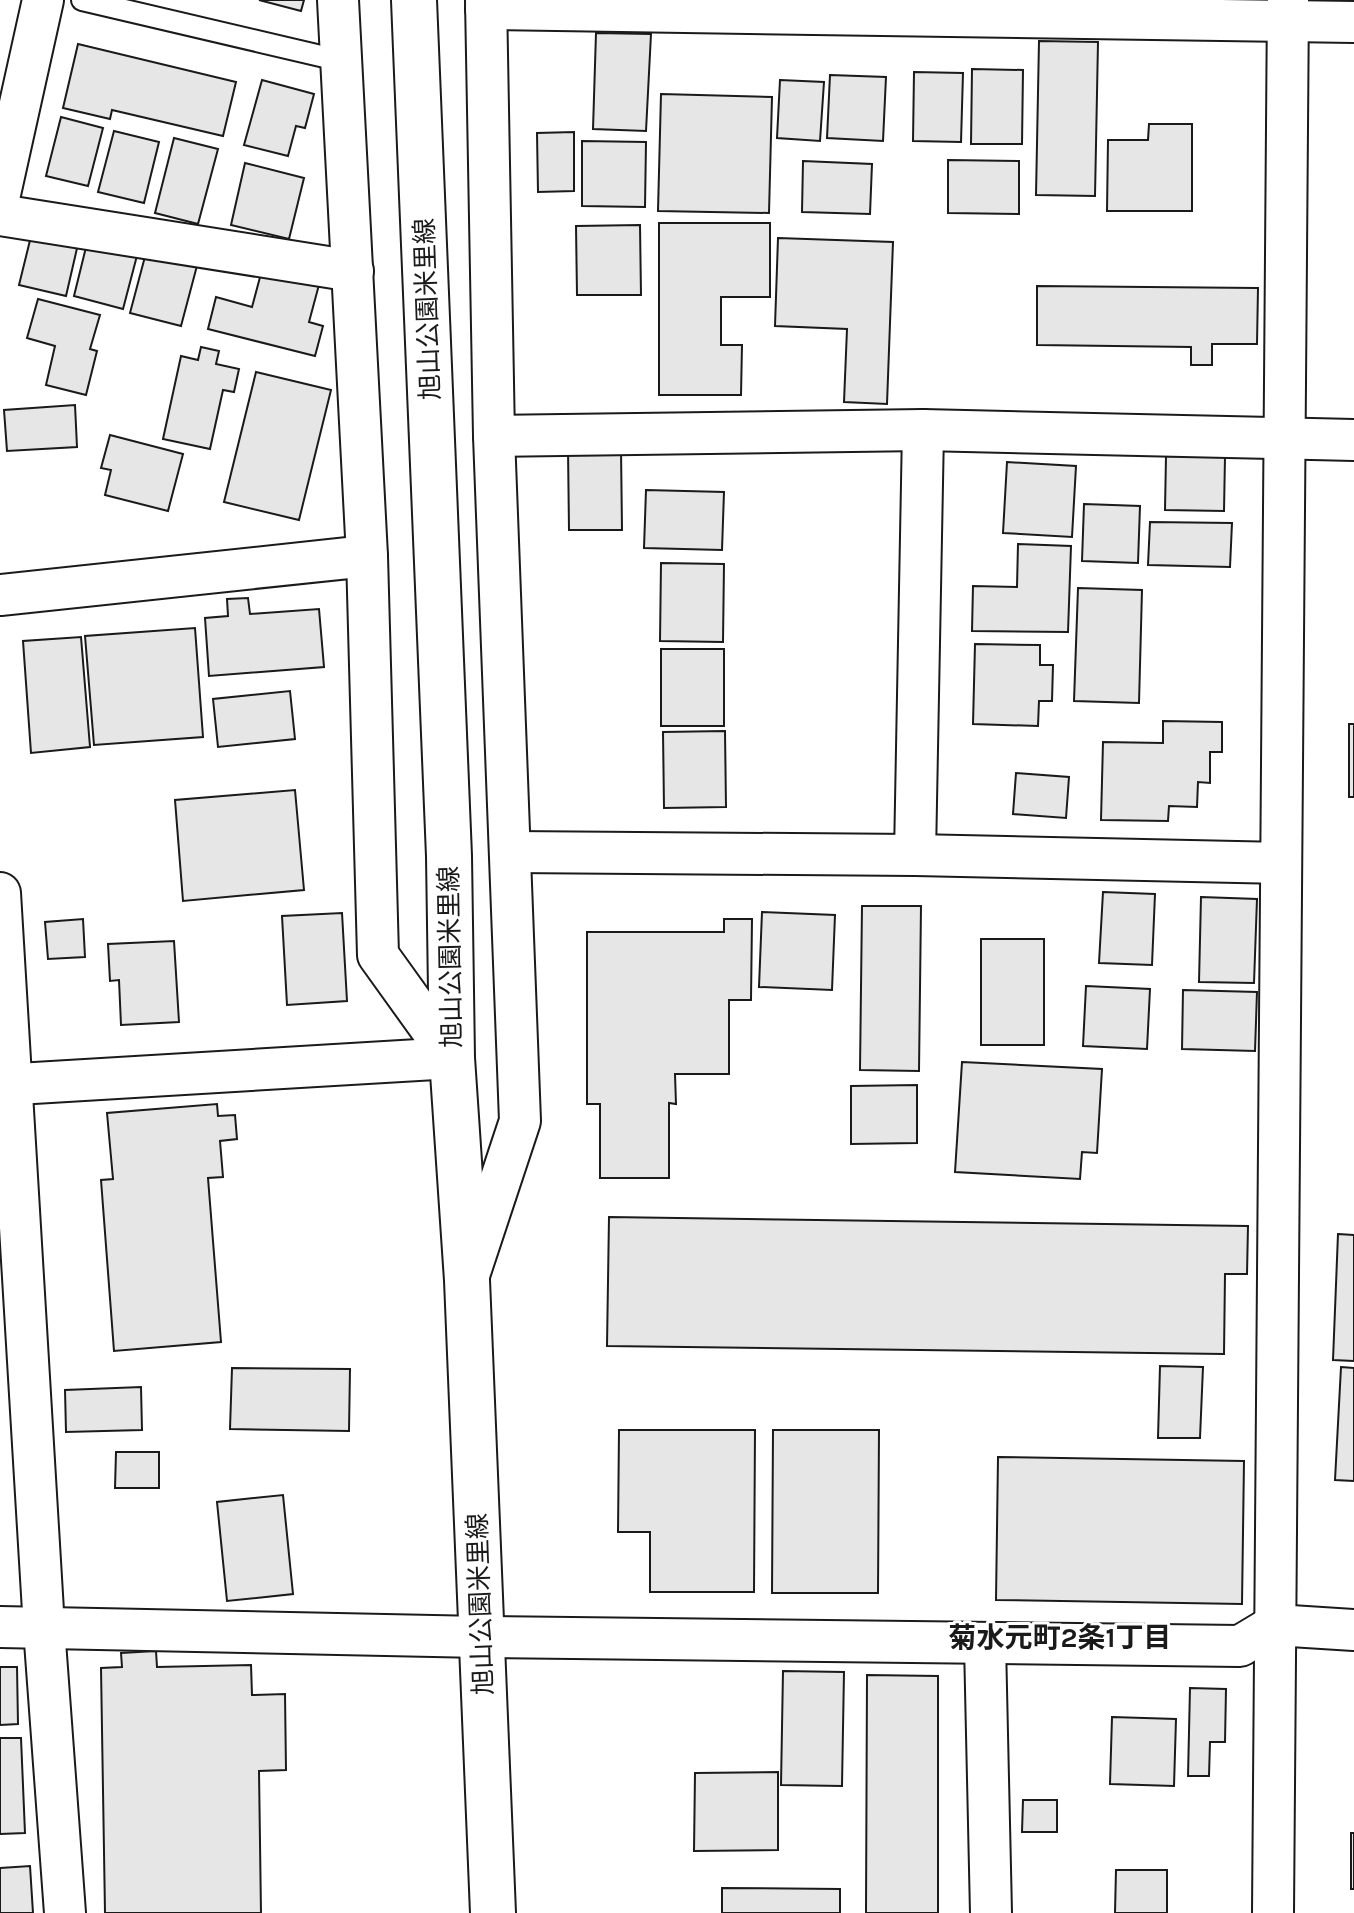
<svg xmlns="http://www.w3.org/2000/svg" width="1354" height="1913" font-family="Karla,'Noto Sans JP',sans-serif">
<rect width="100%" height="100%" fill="#fff"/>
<g fill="#e6e6e6" stroke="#1a1a1a" stroke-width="2">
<path d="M259,0H304L301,11Z"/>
<path d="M596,33L651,34L646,131L593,129Z"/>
<path d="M1039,41L1098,42L1095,196L1036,195Z"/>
<path d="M78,44L236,82L223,136L112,110L110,119L63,108Z"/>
<path d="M972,69L1023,70L1022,144H971Z"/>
<path d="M914,72L963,73L961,142L913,141Z"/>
<path d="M830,75L886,77L883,141L827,138Z"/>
<path d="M262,80L314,94L305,128L296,126L288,156L244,145Z"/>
<path d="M780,80L824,82L820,141L777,138Z"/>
<path d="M661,94L772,97L769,213L658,211Z"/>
<path d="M61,117L103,128L88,186L46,176Z"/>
<path d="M1149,124H1192V211H1107L1108,140H1148Z"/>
<path d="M114,131L159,142L144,203L98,192Z"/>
<path d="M574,132V191L538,192L537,133Z"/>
<path d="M174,138L218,149L198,224L155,213Z"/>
<path d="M582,141L646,142L645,207L582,206Z"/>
<path d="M948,160L1019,161V214L948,213Z"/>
<path d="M803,161L872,164L870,214L802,212Z"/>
<path d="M245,163L304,178L289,239L231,225Z"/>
<path d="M35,220L81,231L66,296L19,285Z"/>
<path d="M659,223H770V297H721V345H742L741,395H659Z"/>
<path d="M640,225L641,295H577L576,226Z"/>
<path d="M89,235L139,248L123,309L74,296Z"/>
<path d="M778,238L893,242L887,404L844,402L847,329L775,326Z"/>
<path d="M147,249L198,262L181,326L130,313Z"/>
<path d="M263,266L320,281L309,322L323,326L315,356L208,329L216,297L252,307Z"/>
<path d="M1037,286L1258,288L1257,344H1212V365H1191V347L1037,345Z"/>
<path d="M38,299L100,315L90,349L97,351L86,395L46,385L55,346L27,338Z"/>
<path d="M201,347L219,351L216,364L239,369L234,392L223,390L210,449L163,439L181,356L198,360Z"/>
<path d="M256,372L331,390L299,520L224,502Z"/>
<path d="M75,405L77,447L7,451L4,410Z"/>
<path d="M110,435L183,454L168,511L105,495L111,470L101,468Z"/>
<path d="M568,449H621L622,530H569Z"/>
<path d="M1166,456L1225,457L1224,511L1165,510Z"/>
<path d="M1007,462L1076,466L1072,537L1003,533Z"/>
<path d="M646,490L724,492L722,550L644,548Z"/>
<path d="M1084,504L1140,506L1138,563L1082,561Z"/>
<path d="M1150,522L1232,523L1230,567L1148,565Z"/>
<path d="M1018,544L1071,546L1068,632L972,631L973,586L1017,587Z"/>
<path d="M661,563L724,564L723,642L660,641Z"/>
<path d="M1078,588L1142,590L1139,703L1074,701Z"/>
<path d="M248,598L250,614L319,609L324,667L209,676L205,618L228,616L227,599Z"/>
<path d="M195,628L203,737L94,745L85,636Z"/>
<path d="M81,637L90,747L31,753L23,641Z"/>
<path d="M975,644L1040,645V665H1053L1052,701H1039L1038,726L973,724Z"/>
<rect x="661" y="649" width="63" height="77"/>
<path d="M290,691L295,739L218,747L213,699Z"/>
<path d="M1163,721L1222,722V752H1210V783L1198,782L1197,807L1169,806L1168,821L1101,820L1103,742L1163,743Z"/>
<rect x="1349" y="724" width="5" height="73"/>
<path d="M725,731L726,807L664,808L663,732Z"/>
<path d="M1016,773L1069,777L1066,818L1013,814Z"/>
<path d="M295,790L304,890L183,901L175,800Z"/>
<path d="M1103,892L1155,894L1152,965L1099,963Z"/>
<path d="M1201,897L1257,899L1254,983L1199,982Z"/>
<path d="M862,906H921L919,1071L860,1070Z"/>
<path d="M762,912L835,915L832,990L759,987Z"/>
<path d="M342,913L347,1001L287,1005L282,916Z"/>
<path d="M83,919L85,957L48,959L45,922Z"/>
<path d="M724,919H752L751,1000H729V1074H675L676,1104L669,1103V1178H600V1104H587V932H724Z"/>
<rect x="981" y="939" width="63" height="106"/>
<path d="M174,941L179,1022L121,1025L119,980L110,981L108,944Z"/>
<path d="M1086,986L1150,989L1147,1049L1083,1046Z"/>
<path d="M1183,990L1257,992L1255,1051L1182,1049Z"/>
<path d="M962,1062L1102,1069L1097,1153L1082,1152L1080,1179L955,1172Z"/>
<path d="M917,1085V1143L851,1144V1086Z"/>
<path d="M217,1104L218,1116L235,1115L237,1139L220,1141L223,1177L208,1178L221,1342L114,1351L101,1180L113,1179L107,1113Z"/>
<path d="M609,1217L1248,1226L1247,1274H1225L1224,1354L607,1346Z"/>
<path d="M1338,1234L1354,1235V1361L1333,1360Z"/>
<path d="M1160,1366L1203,1367L1200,1438H1158Z"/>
<path d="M1341,1367L1354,1368V1481L1335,1480Z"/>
<path d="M232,1368L350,1369L349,1431L230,1429Z"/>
<path d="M141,1387L142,1430L66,1432L65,1390Z"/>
<path d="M619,1430H755L754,1592H650V1532H618Z"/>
<path d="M773,1430H879L878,1593H772Z"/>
<path d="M116,1452H159V1488H115Z"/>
<path d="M998,1457L1244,1461L1242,1604L996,1600Z"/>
<path d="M283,1495L293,1594L227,1601L217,1502Z"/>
<path d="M156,1651L157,1667L251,1665L252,1695L285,1694L286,1770L259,1771L261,1913H105L101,1668L122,1667L121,1653Z"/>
<path d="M0,1667H17L18,1724L0,1725Z"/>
<path d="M783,1671L844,1672L842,1786L781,1785Z"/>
<path d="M867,1675L938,1676V1913H866Z"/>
<path d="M1190,1688L1226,1689L1225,1742H1210L1209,1776H1188Z"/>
<path d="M1112,1717L1176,1719L1174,1786L1110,1784Z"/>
<path d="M0,1738H21L25,1833L0,1834Z"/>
<path d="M778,1772V1850L694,1851L695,1773Z"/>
<path d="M1023,1800H1057V1832H1022Z"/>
<rect x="1351" y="1833" width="3" height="56"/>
<path d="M30,1866L33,1913H0V1868Z"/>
<path d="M1116,1870H1167V1913H1115Z"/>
<path d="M722,1888L840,1889V1913H722Z"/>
</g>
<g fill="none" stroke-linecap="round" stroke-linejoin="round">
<g stroke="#1a1a1a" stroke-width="24">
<path id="lane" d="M82,0L342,61"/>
</g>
<g stroke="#1a1a1a" stroke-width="44">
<g id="street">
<path d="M338,0L367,556L378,955L452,1058"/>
<path d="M486,9L1354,22"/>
<path d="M0,194L43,0"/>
<path d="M0,215L353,271"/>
<path d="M494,436L923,430L1354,440"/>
<path d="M0,595L367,556"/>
<path d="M512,852L915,855L1281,863"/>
<path d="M915,855L923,430"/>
<path d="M0,893L44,1628L65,1913"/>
<path d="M0,1085L452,1058"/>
<path d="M469,1275L520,1121L494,436L486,0"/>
<path d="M0,1627L481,1637L1240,1646L1275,1625L1354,1630"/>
<path d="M985,1644L991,1913"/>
<path d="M1273,1913L1288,0"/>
</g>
</g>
<g stroke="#1a1a1a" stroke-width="48">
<path id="primary" d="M414,0L449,856L452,1058L467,1280L493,1913"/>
</g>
<use href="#lane" stroke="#fff" stroke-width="20"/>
<use href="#street" stroke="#fff" stroke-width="40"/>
<use href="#primary" stroke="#fff" stroke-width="44"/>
</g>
<g text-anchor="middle" stroke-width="6" stroke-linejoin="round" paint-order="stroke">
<g font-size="26" fill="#1a1a1a" stroke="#fff">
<text transform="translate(427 309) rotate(-92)" y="9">旭山公園米里線</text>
<text transform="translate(450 957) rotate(-91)" y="9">旭山公園米里線</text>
<text transform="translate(480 1604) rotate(-92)" y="9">旭山公園米里線</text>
</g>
<g font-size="28" font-weight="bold" fill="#1a1a1a" stroke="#fff">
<text x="1060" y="1647">菊水元町2条1丁目</text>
</g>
</g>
</svg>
